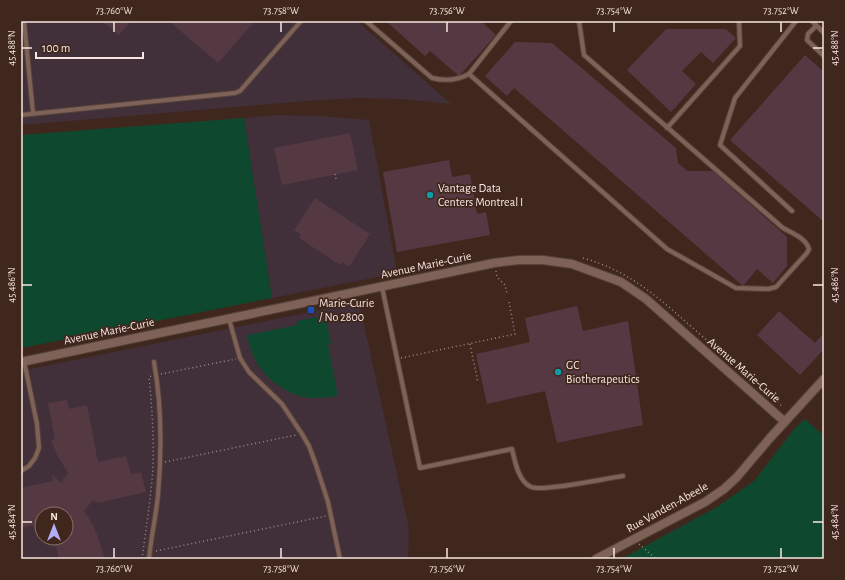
<svg xmlns="http://www.w3.org/2000/svg" width="845" height="580" font-family="'Alegreya Sans',sans-serif">
<rect width="100%" height="100%" fill="#40271e"/>
<g fill="#41303a" fill-rule="evenodd">
<path d="M21,21H357L451,104L402,99L356,98L305,101L21,125Z"/>
<path d="M277,115L320,116L369,120L397,273L272,298L244,118Z"/>
<path d="M359,302L409,529L408,559H21V371ZM42,514H66V538H42Z"/>
</g>
<g fill="#0e492f">
<path d="M244,118L272,298L21,348V135Z"/>
<path d="M317,317L327,323L331,344L328,345L338,396C329,397 320,398 310,398C284,395 259,375 251,350C249,345 248,340 247,335L298,325L297,321Z"/>
<path d="M805,419L824,436V559H621L717,507L754,481L796,427Z"/>
</g>
<g fill="#543942">
<path d="M102,21H131L119,35Z"/>
<path d="M169,21H255L218,63Z"/>
<path d="M386,21H449L450,22L451,21H481L496,35L459,76L430,51L425,56Z"/>
<path d="M666,29H726L736,38L713,63L701,52L682,71L696,84L671,112L627,70Z"/>
<path d="M515,42L552,43L676,148L678,163L687,171H713L787,237V266L773,283L757,269L743,286L514,88L507,96L485,76Z"/>
<path d="M805,55L824,72V222L730,140Z"/>
<path d="M350,133L358,170L282,185L274,148Z"/>
<path d="M449,160L452,177L470,174L477,214L486,212L490,235L397,252L383,172Z"/>
<path d="M315,198L370,234L349,267L342,262L340,265L299,238L301,235L294,230Z"/>
<path d="M577,306L583,331L628,321L643,425L557,443L545,391L487,404L476,354L530,342L525,318Z"/>
<path d="M779,311L815,343L824,333V349L800,375L757,335Z"/>
<path d="M67,400L69,409L87,405L98,462L126,456L131,474L141,472L146,492L98,503L93,500L84,511L93,525L99,540L105,559H59L54,538H66V514H42V524L23,527L21,517V488L53,481L52,474L61,483L68,473L57,455L51,440L55,439L48,403Z"/>
</g>
<g fill="none" stroke-linecap="round" stroke-linejoin="round">
<g stroke="#57433b" stroke-width="6">
<g id="lane">
<path d="M24,21L33,113"/>
<path d="M366,21L432,78C444,81 458,80 469,74"/>
<path d="M511,21L469,74L667,249L736,288L768,289L776,287L807,253L809,249C806,238 792,233 783,228L584,55L579,21"/>
<path d="M812,21L824,33"/>
<path d="M816,26L808,34L807,40L824,56"/>
<path d="M21,115L235,93L240,91L301,21"/>
<path d="M667,128L740,46L739,21"/>
<path d="M792,211L720,145L735,98L796,21"/>
<path d="M382,287L420,468L512,449C515,461 518,481 531,487C543,492 607,478 623,476"/>
<path d="M229,319L240,358L249,372L282,404L302,434L309,446L316,465L328,502L340,559"/>
<path d="M21,471L29,466L35,458L39,448L37,424L24,361"/>
<path d="M149,559C151,537 156,516 158,495C162,450 162,407 154,362"/>
</g>
</g>
<g stroke="#57433b" stroke-width="10">
<g id="street">
<path d="M21,362L494,263L519,260H543L572,264L621,282L646,299L785,422"/>
<path d="M596,559L705,502L724,489L737,477L770,438L824,379"/>
</g>
</g>
<g stroke="#9e8a82" stroke-width="1.5" stroke-dasharray="1 3" stroke-linecap="butt">
<path d="M335,174L336,179"/>
<path d="M583,258C634,272 664,303 702,336C729,360 756,383 783,407"/>
<path d="M496,271L497,277L505,285L507,294"/>
<path d="M470,344L478,383"/>
<path d="M401,358L515,334L509,302"/>
<path d="M161,374L236,359"/>
<path d="M165,462L296,435"/>
<path d="M639,544L656,559"/>
<path d="M156,551L326,516"/>
<path d="M142,559C146,528 151,498 153,467C154,437 152,407 149,377L152,376"/>
</g>
<use href="#lane" stroke="#7e6257" stroke-width="4"/>
<use href="#street" stroke="#7e6257" stroke-width="8"/>
</g>
<path fill="none" stroke="#f6e6df" stroke-width="1.5" d="M114,22V32M281,22V32M447,22V32M614,22V32M781,22V32M22,48H32M813,48H823M22,285H32M813,285H823M22,522H32M813,522H823M114,548V558M281,548V558M447,548V558M614,548V558M781,548V558"/>
<g fill="#0f9aa8" stroke="#40271e" stroke-width="1.5">
<circle cx="430" cy="195" r="4"/>
<circle cx="558" cy="372" r="4"/>
</g>
<rect fill="#1a4fb4" stroke="#40271e" stroke-width="1.5" x="307" y="306" width="8" height="8" rx="2"/>
<g text-anchor="middle" stroke-width="3.5" stroke-linejoin="round" paint-order="stroke">
<g font-size="12" fill="#f6e6df" stroke="#40271e" text-anchor="start">
<text x="438" y="192">Vantage Data<tspan x="438" dy="14">Centers Montreal I</tspan></text>
<text x="319" y="307">Marie-Curie<tspan x="319" dy="14">/ No 2800</tspan></text>
<text x="566" y="369">GC<tspan x="566" dy="14">Biotherapeutics</tspan></text>
</g>
<g font-size="12" fill="#f6e6df" stroke="#40271e">
<text transform="translate(426 265) rotate(-12)" y="4">Avenue Marie-Curie</text>
<text transform="translate(109 331) rotate(-12)" y="4">Avenue Marie-Curie</text>
<text transform="translate(744 370) rotate(41)" y="4">Avenue Marie-Curie</text>
<text transform="translate(667 507) rotate(-29)" y="4">Rue Vanden-Abeele</text>
</g>
</g>
<rect width="845" height="580" fill="none" stroke="#40271e" stroke-width="44"/>
<g transform="translate(54 526)"><circle r="19" fill="#40271e" stroke="#89736b"/>
<path d="M0-3L7 15L0 10L-7 15Z" fill="#b3acf9"/>
<text y="-6" font-size="11" font-weight="bold" text-anchor="middle" fill="#f6e6df">N</text>
</g>
<path d="M36 52v6h107v-6" fill="none" stroke="#f6e6df" stroke-width="2"/>
<text x="42" y="52" font-size="12" fill="#f6e6df" stroke="#40271e" stroke-width="3" paint-order="stroke">100 m</text>
<rect x="22" y="22" width="801" height="536" fill="none" stroke="#f6e6df" stroke-width="1.5"/>
<g font-size="10" text-anchor="middle" fill="#f6e6df">
<text x="114" y="14">73.760°W</text>
<text x="281" y="14">73.758°W</text>
<text x="447" y="14">73.756°W</text>
<text x="614" y="14">73.754°W</text>
<text x="781" y="14">73.752°W</text>
<text transform="translate(11 48) rotate(-90)" y="4">45.488°N</text>
<text transform="translate(834 48) rotate(-90)" y="4">45.488°N</text>
<text transform="translate(11 285) rotate(-90)" y="4">45.486°N</text>
<text transform="translate(834 285) rotate(-90)" y="4">45.486°N</text>
<text transform="translate(11 522) rotate(-90)" y="4">45.484°N</text>
<text transform="translate(834 522) rotate(-90)" y="4">45.484°N</text>
<text x="114" y="572">73.760°W</text>
<text x="281" y="572">73.758°W</text>
<text x="447" y="572">73.756°W</text>
<text x="614" y="572">73.754°W</text>
<text x="781" y="572">73.752°W</text>
</g>
</svg>
